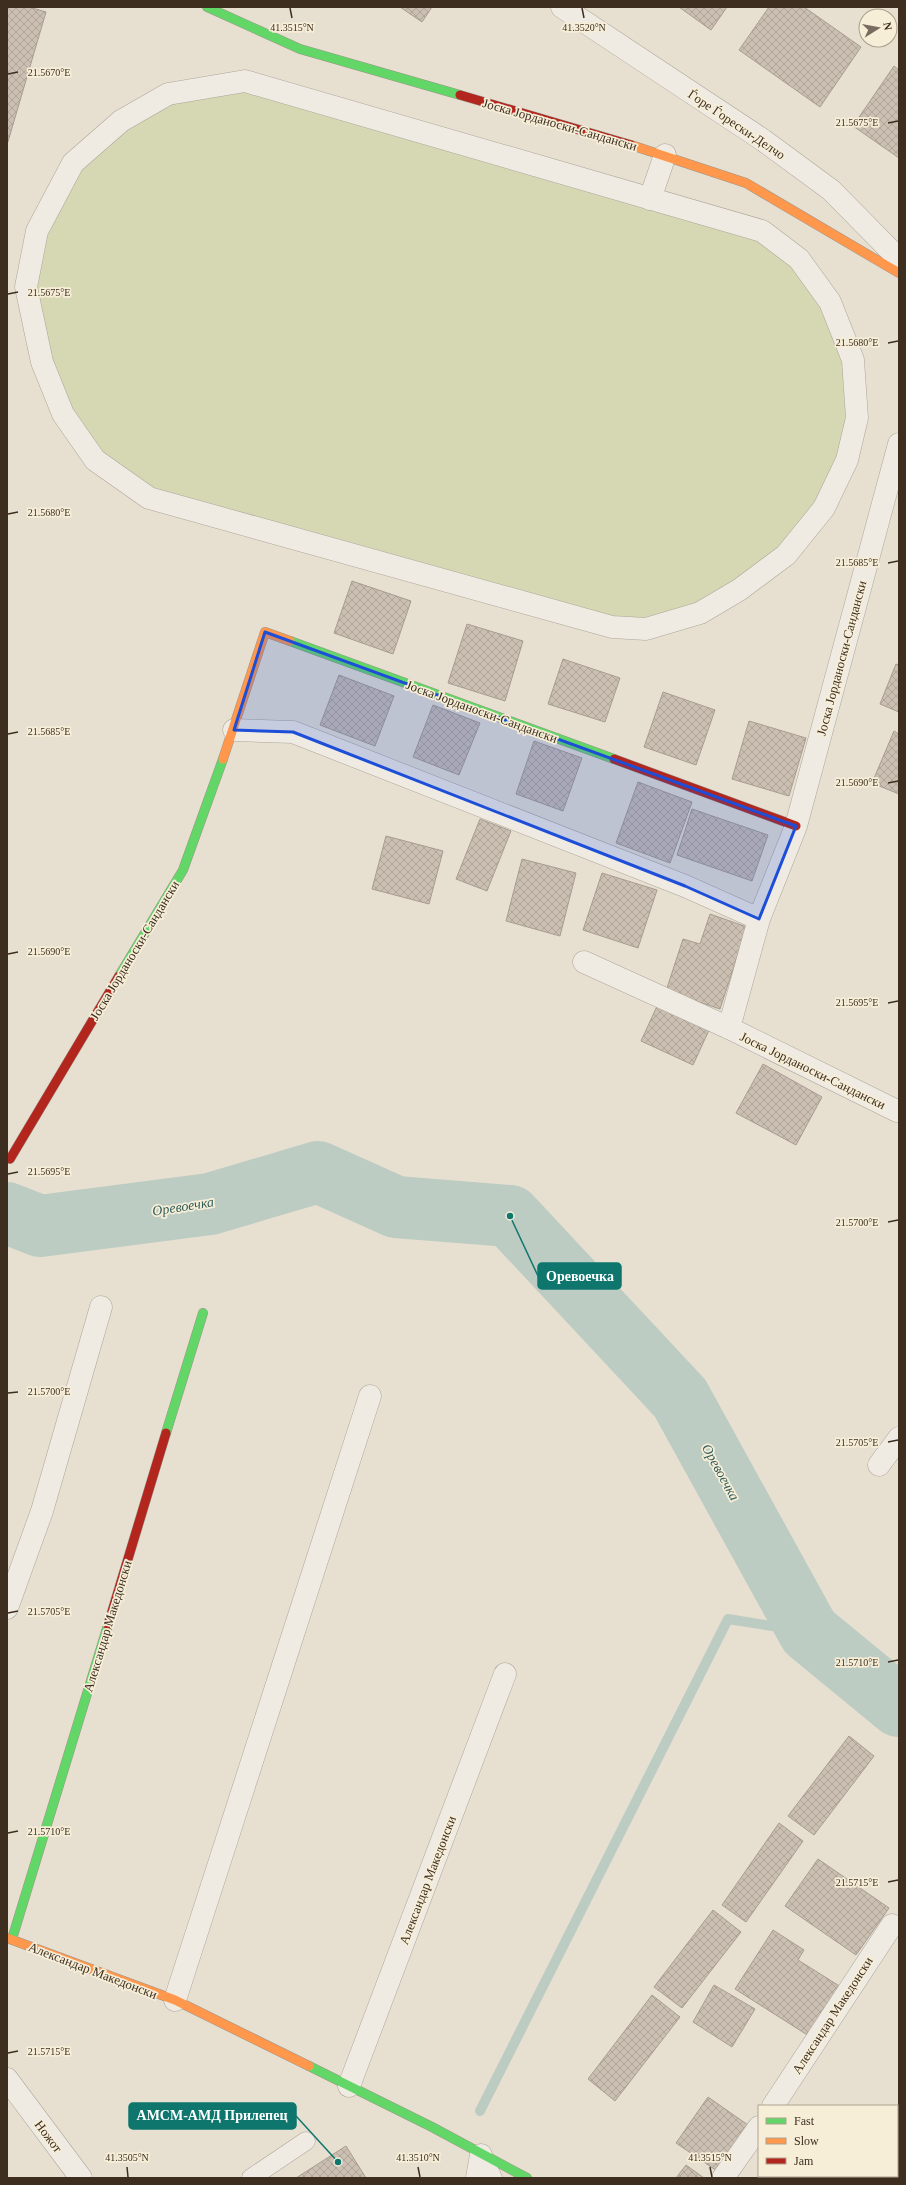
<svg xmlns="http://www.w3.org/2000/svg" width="906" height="2185" font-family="Georgia,serif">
<defs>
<pattern id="building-cross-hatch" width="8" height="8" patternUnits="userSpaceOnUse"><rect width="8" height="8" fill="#cbbfb2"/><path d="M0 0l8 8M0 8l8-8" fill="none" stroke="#afa499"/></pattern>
</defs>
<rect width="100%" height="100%" fill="#e7e0d1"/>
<path fill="#d6d7b3" d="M245,81L762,231L799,259L853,360L847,460L786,555L646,629L149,498L63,414L26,287L73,163L168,94Z"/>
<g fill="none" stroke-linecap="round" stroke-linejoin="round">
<path stroke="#bcccc2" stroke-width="10" d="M480,2111L728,1619L809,1632"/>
<path stroke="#bcccc2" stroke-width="62" d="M7,1213L40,1226L210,1204L318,1172L396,1207L510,1216L680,1398L809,1632L899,1706"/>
</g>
<g fill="url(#building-cross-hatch)" stroke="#a89c90">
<path d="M7,7H29L46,12L7,145Z"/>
<path d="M400,7H432L422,22Z"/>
<path d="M679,7H727L711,30Z"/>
<path d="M769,7H804L861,47L820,107L739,50Z"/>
<path d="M894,66L899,70V158L853,126Z"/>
<path d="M352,581L411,601L393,654L334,633Z"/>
<path d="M467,624L523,641L505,701L448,683Z"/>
<path d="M563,659L620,678L605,722L548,704Z"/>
<path d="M896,664L899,665V712L880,704Z"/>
<path d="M339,675L394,696L375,746L320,725Z"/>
<path d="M663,692L715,710L696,765L644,747Z"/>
<path d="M433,705L480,723L459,775L413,757Z"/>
<path d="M749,721L806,738L789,796L732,779Z"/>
<path d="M894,731L899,734V794L872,783Z"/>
<path d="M534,741L582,758L563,811L516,794Z"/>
<path d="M638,782L692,802L670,863L616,843Z"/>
<path d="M692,809L768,835L752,881L677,855Z"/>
<path d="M480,819L511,831L487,891L456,879Z"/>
<path d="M386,836L443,851L429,904L372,889Z"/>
<path d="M522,859L576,873L560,936L506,921Z"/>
<path d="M602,873L657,890L638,948L583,930Z"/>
<path d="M710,914L747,927L720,1009L666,991L683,939L700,944Z"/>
<path d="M658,1004L710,1028L693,1065L641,1041Z"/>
<path d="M763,1064L822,1097L796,1145L736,1113Z"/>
<path d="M849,1736L874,1756L814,1835L788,1816Z"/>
<path d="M779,1823L803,1841L746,1922L722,1905Z"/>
<path d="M818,1859L889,1908L856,1955L785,1906Z"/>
<path d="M713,1910L741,1932L682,2008L654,1987Z"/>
<path d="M773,1930L804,1950L798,1960L841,1987L809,2036L735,1989Z"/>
<path d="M714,1985L755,2009L732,2047L693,2022Z"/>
<path d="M652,1995L680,2017L615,2101L588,2079Z"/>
<path d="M708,2097L748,2125L717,2171L676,2143Z"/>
<path d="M346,2146L366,2178H296Z"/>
<path d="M686,2165L704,2178H676Z"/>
</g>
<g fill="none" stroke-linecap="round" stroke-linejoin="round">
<g stroke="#ada599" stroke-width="19">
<g id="lane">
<path d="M481,2155L493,2178"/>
<path d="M251,2178L306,2141"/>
</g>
</g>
<g stroke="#ada599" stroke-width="23">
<g id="street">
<path d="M562,7L763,140L831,190L899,259"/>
<path d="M245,81L762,231L799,259L830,302L853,360L857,418L847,460L824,508L786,555L739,590L700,613L646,629L612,627L149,498L95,460L63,414L42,362L26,287L37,231L73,163L121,121L168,94Z"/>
<path d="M650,199L665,155"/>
<path d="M234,730L293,732L685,886L759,919"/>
<path d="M584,962L729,1028L897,1111"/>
<path d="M729,1028L759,919L796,826L899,444"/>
<path d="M879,1465L899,1438"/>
<path d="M7,1608L42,1511L101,1307"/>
<path d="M175,2000L370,1396"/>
<path d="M7,2079L81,2178"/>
<path d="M349,2086L505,1674"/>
<path d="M773,2106L892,1925"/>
<path d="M477,2178L481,2155"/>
<path d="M723,2178L759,2127"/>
</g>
</g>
<g stroke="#9c958a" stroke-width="10">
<g id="fast">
<path d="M207,7L300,49L460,95"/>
<path d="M290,641L614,759"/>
<path d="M119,976L183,870L223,759"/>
<path d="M166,1433L203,1313"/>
<path d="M12,1939L108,1625"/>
<path d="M309,2066L432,2127L527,2178"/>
</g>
</g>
<g stroke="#9c958a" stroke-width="10">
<g id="slow">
<path d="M631,145L746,183L899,273"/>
<path d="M223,759L265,632L290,641"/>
<path d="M7,1938L175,2000L309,2066"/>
</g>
</g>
<g stroke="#9c958a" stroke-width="10">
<g id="jam">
<path d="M460,95L631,145"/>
<path d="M614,759L796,826"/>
<path d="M10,1159L119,976"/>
<path d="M108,1625L166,1433"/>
</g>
</g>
<use href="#lane" stroke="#efebe3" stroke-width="18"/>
<use href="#street" stroke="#efebe3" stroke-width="22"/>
<use href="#fast" stroke="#63d668" stroke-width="9"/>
<use href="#slow" stroke="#ff974d" stroke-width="9"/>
<use href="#jam" stroke="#b3261e" stroke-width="9"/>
</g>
<path fill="#1d4ed8" fill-opacity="0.2" stroke="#1d4ed8" stroke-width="3" stroke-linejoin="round" d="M265,632L796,826L759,919L685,886L293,732L234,730Z"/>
<path fill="none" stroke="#3d2e20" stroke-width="1.5" d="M290,8L292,18M582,8L584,18M8,74L18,72M888,123L898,121M8,294L18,292M888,343L898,341M8,514L18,512M888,563L898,561M8,734L18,732M888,783L898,781M8,954L18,952M888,1003L898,1001M8,1174L18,1172M888,1222L898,1220M8,1393L18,1392M888,1442L898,1440M8,1613L18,1611M888,1662L898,1660M8,1833L18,1831M888,1882L898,1880M8,2053L18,2051M127,2167L128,2177M418,2167L420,2177M710,2167L712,2177"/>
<g text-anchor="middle" stroke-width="3.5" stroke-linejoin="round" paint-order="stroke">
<g font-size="13" fill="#3d2e20" stroke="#f7eed8">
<text transform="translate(560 124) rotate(16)" y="5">Јоска Јорданоски-Сандански</text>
<text transform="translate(737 124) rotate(34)" y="5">Ѓоре Ѓорески-Делчо</text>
<text transform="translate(841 658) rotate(-75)" y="5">Јоска Јорданоски-Сандански</text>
<text transform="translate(482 711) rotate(20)" y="5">Јоска Јорданоски-Сандански</text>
<text transform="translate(134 950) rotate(-59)" y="5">Јоска Јорданоски-Сандански</text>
<text transform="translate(813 1070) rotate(26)" y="5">Јоска Јорданоски-Сандански</text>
<text transform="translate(107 1626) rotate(-73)" y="5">Александар Македонски</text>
<text transform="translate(427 1880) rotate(-69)" y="5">Александар Македонски</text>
<text transform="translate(93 1970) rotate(21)" y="5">Александар Македонски</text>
<text transform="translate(832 2015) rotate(-57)" y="5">Александар Македонски</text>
<text transform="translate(49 2136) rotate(53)" y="5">Ножот</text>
</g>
<g font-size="14" font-style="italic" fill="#2f5d5a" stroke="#f7eed8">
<text transform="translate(183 1206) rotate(-9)" y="5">Оревоечка</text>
<text transform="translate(721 1472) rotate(61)" y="5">Оревоечка</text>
</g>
</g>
<g font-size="10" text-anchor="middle" fill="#3d2e20" stroke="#f7eed8" stroke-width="3.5" stroke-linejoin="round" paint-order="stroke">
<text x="292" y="31">41.3515°N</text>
<text x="584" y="31">41.3520°N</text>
<text x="49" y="76">21.5670°E</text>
<text x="857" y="126">21.5675°E</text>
<text x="49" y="296">21.5675°E</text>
<text x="857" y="346">21.5680°E</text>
<text x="49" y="516">21.5680°E</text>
<text x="857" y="566">21.5685°E</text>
<text x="49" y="735">21.5685°E</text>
<text x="857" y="786">21.5690°E</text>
<text x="49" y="955">21.5690°E</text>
<text x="857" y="1006">21.5695°E</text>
<text x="49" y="1175">21.5695°E</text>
<text x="857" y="1226">21.5700°E</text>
<text x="49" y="1395">21.5700°E</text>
<text x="857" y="1446">21.5705°E</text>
<text x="49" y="1615">21.5705°E</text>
<text x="857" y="1666">21.5710°E</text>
<text x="49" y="1835">21.5710°E</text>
<text x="857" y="1886">21.5715°E</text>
<text x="49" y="2055">21.5715°E</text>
<text x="127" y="2161">41.3505°N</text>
<text x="418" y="2161">41.3510°N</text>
<text x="710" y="2161">41.3515°N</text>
</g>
<path fill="none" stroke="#0f766e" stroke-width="1.5" d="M510 1216L538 1276M338 2162L296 2116"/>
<g fill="#0f766e" stroke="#f7eed8" stroke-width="1.5">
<circle cx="510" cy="1216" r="4"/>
<circle cx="338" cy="2162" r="4"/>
</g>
<g fill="#0f766e" stroke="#0f766e" stroke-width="1.5">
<rect x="538" y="1263" width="83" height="26" rx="4"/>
<rect x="129" y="2103" width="167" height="26" rx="4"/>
</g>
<g font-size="14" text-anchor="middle" font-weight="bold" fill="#fff">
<text x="580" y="1281">Оревоечка</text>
<text x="212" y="2120">АМСМ-АМД Прилепец</text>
</g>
<rect width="906" height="2185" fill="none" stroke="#3d2e20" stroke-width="16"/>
<rect x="758" y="2105" width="140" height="72" fill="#f7eed8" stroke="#ada18e"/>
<rect x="766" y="2118" width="20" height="6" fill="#63d668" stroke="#ada18e"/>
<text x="794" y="2125" font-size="12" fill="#3d2e20">Fast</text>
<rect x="766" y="2138" width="20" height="6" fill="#ff974d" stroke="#ada18e"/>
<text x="794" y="2145" font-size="12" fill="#3d2e20">Slow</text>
<rect x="766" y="2158" width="20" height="6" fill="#b3261e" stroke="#ada18e"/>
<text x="794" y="2165" font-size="12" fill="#3d2e20">Jam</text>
<g transform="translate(878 28) rotate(79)"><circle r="19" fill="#f7eed8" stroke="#ada18e"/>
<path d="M0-3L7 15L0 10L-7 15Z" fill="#786c5e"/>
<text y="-6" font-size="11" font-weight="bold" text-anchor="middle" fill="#3d2e20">N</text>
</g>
</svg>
